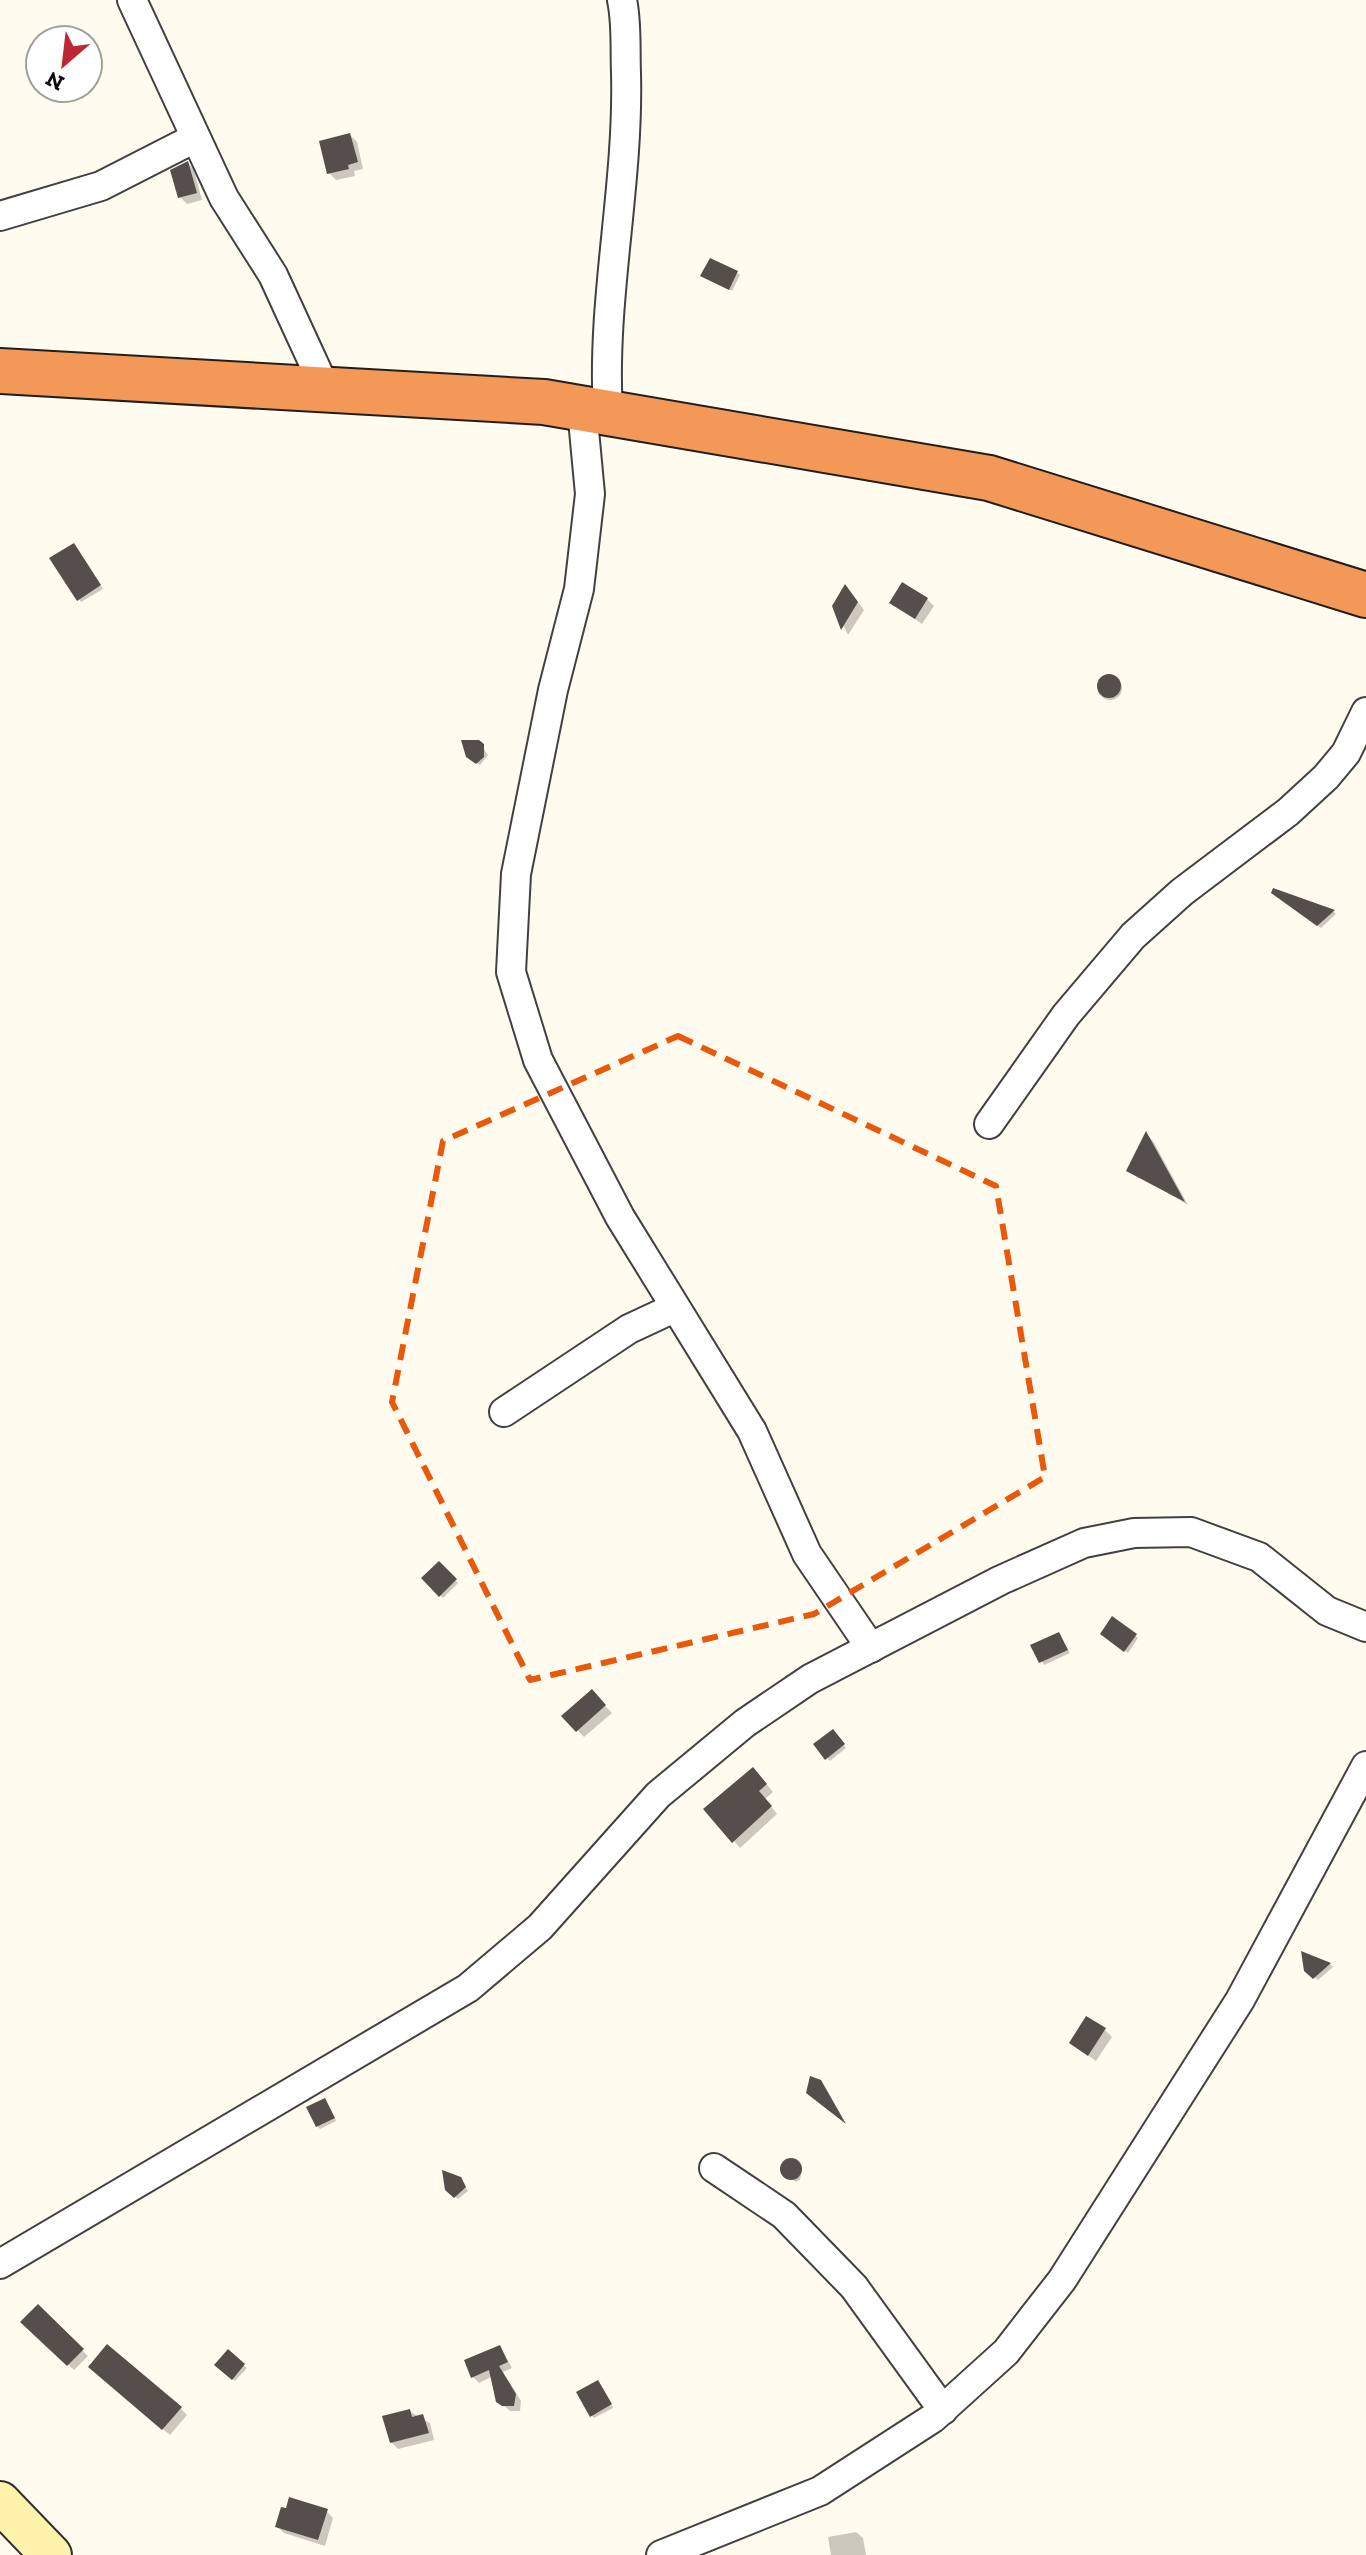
<svg xmlns="http://www.w3.org/2000/svg" width="1366" height="2555" font-family="'Zilla Slab',serif">
<rect width="100%" height="100%" fill="#fffbee"/>
<g fill="#0003">
<path d="M350,135L357,142L363,169L354,171L355,176L336,180L329,173Z"/>
<path d="M188,163L194,170L202,200L187,204L180,197Z"/>
<path d="M737,273L740,275L732,291L703,276Z"/>
<path d="M76,548L103,589L81,602L79,599Z"/>
<path d="M852,594L864,610L848,635L834,606Z"/>
<path d="M927,599L934,606L922,624L891,603Z"/>
<circle cx="1110" cy="688" r="12"/>
<path d="M481,745L488,755L480,765L472,760Z"/>
<path d="M1274,890L1334,912L1336,914L1321,928L1276,895Z"/>
<path d="M1147,1135L1153,1141L1188,1205L1128,1170Z"/>
<path d="M439,1563L458,1583L443,1598L424,1578Z"/>
<path d="M1059,1634L1070,1653L1044,1665L1033,1646Z"/>
<path d="M1135,1635L1138,1638L1128,1653L1105,1637Z"/>
<path d="M592,1692L612,1713L584,1737L564,1716Z"/>
<path d="M836,1735L846,1748L830,1761L816,1744Z"/>
<path d="M760,1776L773,1792L765,1799L777,1814L740,1848L734,1841Z"/>
<path d="M1304,1954L1330,1964L1333,1967L1318,1980L1306,1970Z"/>
<path d="M1105,2030L1112,2037L1096,2061L1071,2043Z"/>
<path d="M327,2103L336,2121L320,2129L317,2126Z"/>
<path d="M788,2161L802,2168L800,2180L796,2182L782,2171Z"/>
<path d="M463,2183L468,2191L458,2199L447,2189Z"/>
<path d="M38,2307L88,2356L74,2370L23,2322Z"/>
<path d="M500,2347L512,2368L503,2372L521,2401L520,2411H510L498,2400L493,2376L479,2383L473,2377Z"/>
<path d="M228,2352L247,2368L235,2381L217,2365Z"/>
<path d="M98,2374L180,2408L187,2415L170,2435Z"/>
<path d="M601,2385L613,2408L594,2418L591,2415Z"/>
<path d="M409,2411L430,2423L434,2440L398,2449L391,2442Z"/>
<path d="M287,2511H326L333,2518L325,2546L284,2533L277,2526Z"/>
<path d="M856,2532L863,2538L866,2555H831L828,2537Z"/>
</g>
<g fill="#564e4a">
<path d="M350,133L358,162L348,165L349,169L327,174L319,141Z"/>
<path d="M188,161L197,193L178,198L170,170Z"/>
<path d="M710,258L738,271L729,290L700,276Z"/>
<path d="M74,543L101,585L77,601L49,558Z"/>
<path d="M902,582L928,598L915,619L889,603Z"/>
<path d="M845,584L858,602L841,630L832,606Z"/>
<circle cx="1109" cy="686" r="12"/>
<path d="M461,740H479L484,744V757L476,764L466,757Z"/>
<path d="M1273,888L1335,910L1317,926L1271,893Z"/>
<path d="M1146,1131L1185,1202L1126,1171Z"/>
<path d="M439,1561L457,1579L439,1597L421,1578Z"/>
<path d="M1112,1616L1137,1634L1124,1652L1100,1634Z"/>
<path d="M1059,1632L1068,1650L1039,1663L1030,1645Z"/>
<path d="M592,1689L606,1705L576,1732L561,1716Z"/>
<path d="M833,1729L845,1744L825,1760L813,1744Z"/>
<path d="M753,1767L767,1784L759,1791L772,1806L732,1843L703,1809Z"/>
<path d="M1301,1951L1331,1963L1313,1979L1304,1971Z"/>
<path d="M1086,2016L1106,2028L1088,2056L1069,2043Z"/>
<path d="M810,2076L821,2080L846,2124L806,2093Z"/>
<path d="M325,2098L335,2118L316,2127L306,2107Z"/>
<circle cx="791" cy="2169" r="11"/>
<path d="M442,2170L461,2177L466,2187L454,2198L445,2190Z"/>
<path d="M38,2304L84,2349L67,2366L20,2322Z"/>
<path d="M107,2344L182,2407L162,2430L88,2367Z"/>
<path d="M500,2345L508,2362L499,2366L516,2394L514,2406H502L496,2402L489,2370L471,2378L464,2360Z"/>
<path d="M228,2349L245,2364L232,2380L214,2365Z"/>
<path d="M598,2380L612,2404L590,2417L576,2392Z"/>
<path d="M410,2409L412,2417L423,2414L429,2433L390,2443L382,2416Z"/>
<path d="M289,2497L328,2509L318,2540L275,2527L281,2507L286,2508Z"/>
</g>
<g fill="none" stroke-linecap="round" stroke-linejoin="round">
<g stroke="#414141" stroke-width="32">
<g id="street">
<path d="M132,0L224,198L273,275L325,388"/>
<path d="M0,216L101,186L195,138"/>
<path d="M582,409L590,494L579,589L553,690L516,874L511,972L538,1060L620,1217L752,1431L807,1554L871,1648"/>
<path d="M608,413C601,300 629,187 626,73C625,49 627,23 622,0"/>
<path d="M989,1124L1066,1015L1133,936L1182,892L1288,812L1326,777L1346,753L1366,712"/>
<path d="M504,1412L629,1329L674,1308"/>
<path d="M714,2168L784,2215L854,2287L943,2410"/>
<path d="M0,2264L468,1988L540,1927L658,1795L745,1723L810,1679L1001,1580L1084,1543L1134,1533L1191,1532L1259,1557L1327,1611L1366,1627"/>
<path d="M661,2555L820,2491L933,2418L1006,2352L1062,2280L1240,2000L1366,1766"/>
</g>
</g>
<g stroke="#303030" stroke-width="44">
<path id="secondary" d="M0,2502L51,2555"/>
</g>
<g stroke="#1f1f1f" stroke-width="48">
<path id="highway" d="M0,371L544,402L989,478L1366,595"/>
</g>
<use href="#street" stroke="#fff" stroke-width="28"/>
<use href="#secondary" stroke="#fff2aa" stroke-width="40"/>
<use href="#highway" stroke="#f49857" stroke-width="44"/>
</g>
<path fill="none" stroke="#e8590c" stroke-width="6" stroke-dasharray="16 10" stroke-linejoin="round" d="M678,1036L996,1186L1045,1477L814,1614L530,1680L392,1402L443,1141Z"/>
<g transform="translate(64 64) rotate(208)"><circle r="38" fill="#ffffff" stroke="#9f9f9f" stroke-width="2"/>
<path d="M0-6L14 30L0 20L-14 30Z" fill="#bd2633"/>
<text y="-12" font-size="22" font-weight="bold" text-anchor="middle" fill="#0e0e0e">N</text>
</g>
</svg>
